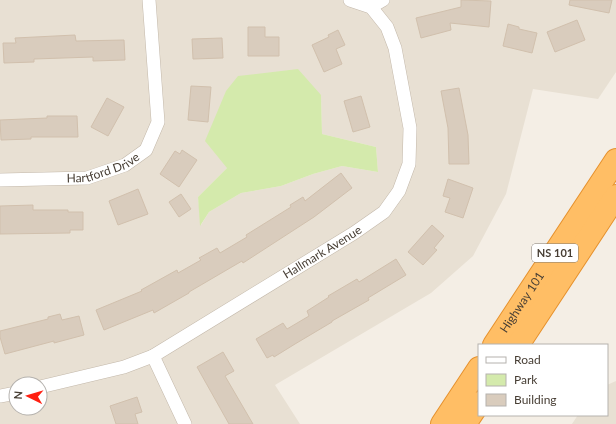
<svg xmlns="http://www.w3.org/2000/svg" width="616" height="424" font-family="Lato,sans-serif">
<rect width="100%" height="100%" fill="#f4eee5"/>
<g fill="#e8e0d3" fill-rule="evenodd">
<path d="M0,0H616V72L598,99L533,89L506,194L473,256L431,293L275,385L300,424H0ZM321,95L322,134L376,147L378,172L342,166L313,174L281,186L241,193L209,212L201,225L198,197L227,168ZM16,384H40V408H16Z"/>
<path d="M616,381V424H572L578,415H607V385Z"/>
</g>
<path fill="#d4eaac" d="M298,69L321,95L322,134L376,147L378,172L342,166L313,174L281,186L241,193L209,212L200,226L198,197L227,168L205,141L226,91L238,76Z"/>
<g fill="#d9ccbd" stroke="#d1c0ad">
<path d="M461,0L491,1L489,27L450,23L451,30L421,38L416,18L461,7Z"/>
<path d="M570,0H612L609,13L569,5Z"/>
<path d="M577,20L585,40L555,52L547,32Z"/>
<path d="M508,24L519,27V29L537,33L532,53L503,46Z"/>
<path d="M248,27H265V37H279V56H248Z"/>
<path d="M338,30L345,45L336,49L342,64L324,72L312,45L329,37L328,35Z"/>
<path d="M75,35L76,41L124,40L125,60L93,61V57L34,59V62L4,63L3,43H16L15,38Z"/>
<path d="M222,38L223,58L193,59L192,39Z"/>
<path d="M191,86L211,87L208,122L188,120Z"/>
<path d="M459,88L468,135L469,164H449L448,128L441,91Z"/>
<path d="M361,96L370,127L353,132L344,101Z"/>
<path d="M107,98L124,107L108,136L91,127Z"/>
<path d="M47,116H77L78,137H31V139L1,140L0,120L47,118Z"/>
<path d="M182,150L197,160L179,187L160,174L175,151L180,154Z"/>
<path d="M341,173L352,188L314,217L243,263L242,261L189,292V293L154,313L153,310L104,330L96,310L142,291L141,290L177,270L178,273L201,260L199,258L217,248L220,253L247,237L246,235L291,207L290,205L303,197L305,201Z"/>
<path d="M448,179L473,188L463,218L445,212L450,198L443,196Z"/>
<path d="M138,189L148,214L118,225L109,201Z"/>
<path d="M181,194L191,209L179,217L169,202Z"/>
<path d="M33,205V210H68V212H83V230H70V233L0,234V206Z"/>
<path d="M432,225L444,236L434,248L437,250L423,265L408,252Z"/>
<path d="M396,259L406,275L368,298L369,300L332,321V322L295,344L274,357L273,355L267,358L256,339L283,323L287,329L309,316L307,311L329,297L328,296L357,279L359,282Z"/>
<path d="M60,314L62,320L79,316L84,335L54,343V341L5,354L0,337V331L48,319V317Z"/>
<path d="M223,352L234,371L225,376L253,424H229L197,367Z"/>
<path d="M137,397L142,412L135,414L138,424H116L110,406Z"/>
</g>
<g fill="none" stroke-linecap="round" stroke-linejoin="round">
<g stroke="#c3b8aa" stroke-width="14">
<g id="minor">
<path d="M371,7L383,0"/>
<path id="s1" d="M0,180L87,178L125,165L146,150L158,122L149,0"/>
<path d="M153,356L185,424"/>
<path id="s2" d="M40,387L124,367L153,356L354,233L384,212L399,191L409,164L410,128L395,48L387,27L371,7L350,0"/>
<path d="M0,396L16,393"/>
</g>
</g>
<g stroke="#e6912d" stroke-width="24">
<g id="motorway">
<path id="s3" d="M494,345L616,160"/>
<path d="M518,345L616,196"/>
<path d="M442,424L479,368"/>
<path d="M465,424L479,403"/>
</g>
</g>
<use href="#minor" stroke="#fff" stroke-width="13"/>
<use href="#motorway" stroke="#ffbe65" stroke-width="22"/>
</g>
<g text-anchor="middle" stroke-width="4" stroke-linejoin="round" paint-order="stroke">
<rect fill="#fff" stroke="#7e7871" stroke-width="1" x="532" y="244" width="46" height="18" rx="3"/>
<g font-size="11" font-weight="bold" fill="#473e34">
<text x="555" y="257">NS 101</text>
</g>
<g font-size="12" fill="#473e34" stroke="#fff">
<text dy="4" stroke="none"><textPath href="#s1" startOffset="105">Hartford Drive</textPath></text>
<text dy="4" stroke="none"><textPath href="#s2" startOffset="316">Hallmark Avenue</textPath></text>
<text dy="4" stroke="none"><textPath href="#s3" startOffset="51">Highway 101</textPath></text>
</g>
</g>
<rect x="478" y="344" width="130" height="72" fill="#ffffff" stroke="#b5b2ae"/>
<rect x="486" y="357" width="20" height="6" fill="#ffffff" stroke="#b5b2ae"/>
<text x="514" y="364" font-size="12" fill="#473e34">Road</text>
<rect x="486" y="374" width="20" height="12" fill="#d4eaac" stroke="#b5b2ae"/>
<text x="514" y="384" font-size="12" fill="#473e34">Park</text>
<rect x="486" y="394" width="20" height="12" fill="#d9ccbd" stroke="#b5b2ae"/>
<text x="514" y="404" font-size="12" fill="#473e34">Building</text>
<g transform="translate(28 396) rotate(275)"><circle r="19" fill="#ffffff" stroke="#b5b2ae"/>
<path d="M0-3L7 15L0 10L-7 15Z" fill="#ff1f11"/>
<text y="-6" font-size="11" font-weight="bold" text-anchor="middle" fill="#473e34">N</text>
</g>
</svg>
